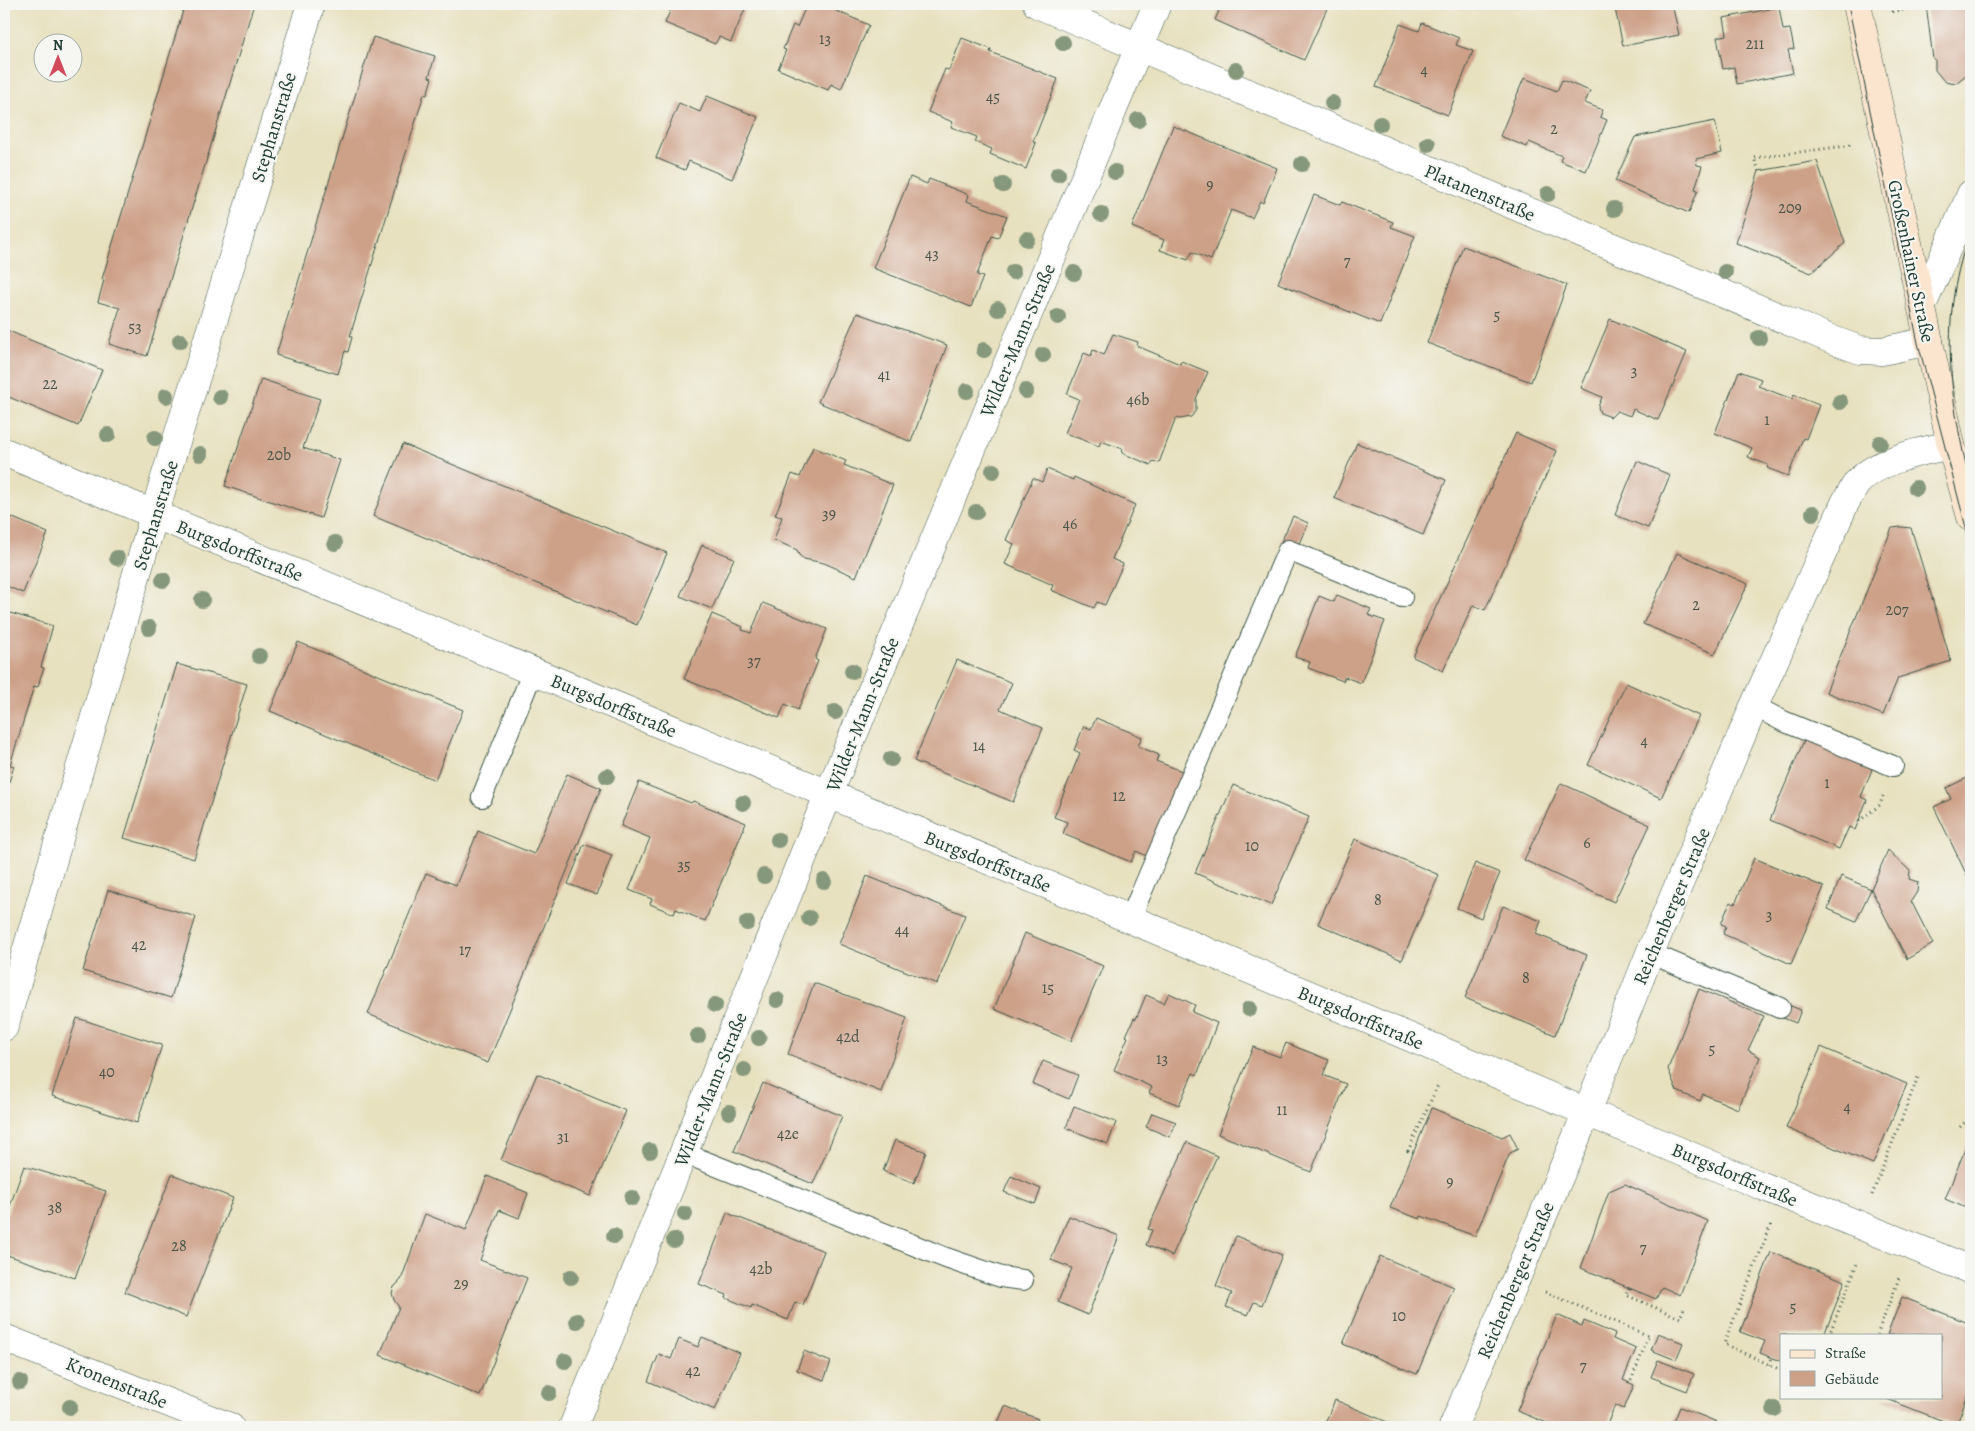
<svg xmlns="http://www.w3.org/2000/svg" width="1975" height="1431" font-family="Alegreya,serif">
<rect width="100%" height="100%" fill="#f6f6f2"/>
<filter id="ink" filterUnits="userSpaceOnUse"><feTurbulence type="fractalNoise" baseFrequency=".02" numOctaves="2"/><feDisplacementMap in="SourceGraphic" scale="10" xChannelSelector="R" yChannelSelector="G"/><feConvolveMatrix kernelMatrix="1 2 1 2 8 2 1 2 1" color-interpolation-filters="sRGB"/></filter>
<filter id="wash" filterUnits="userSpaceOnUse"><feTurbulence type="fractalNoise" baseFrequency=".0096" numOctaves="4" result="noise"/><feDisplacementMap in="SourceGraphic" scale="20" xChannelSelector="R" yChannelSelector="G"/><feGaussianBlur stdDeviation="1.12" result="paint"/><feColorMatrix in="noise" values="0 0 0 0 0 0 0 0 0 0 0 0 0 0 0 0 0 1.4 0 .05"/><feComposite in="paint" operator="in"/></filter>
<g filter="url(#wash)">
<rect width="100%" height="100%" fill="#e7e1bf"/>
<g id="blocks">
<g fill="#cda088">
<path d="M185,4H254L147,356L109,344L120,308L98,302L104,280L102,279Z"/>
<path d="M673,4H747L731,42L719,37L715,44L665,23Z"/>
<path d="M807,4H820L869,25L841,89L831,84L828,90L778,69L786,50L783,49L793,25L797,27Z"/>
<path d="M1222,4H1329L1304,60L1215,20Z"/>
<path d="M1614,4H1672L1679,35L1623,46Z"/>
<path d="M1926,4H1971V60L1968,63L1966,75L1956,83L1944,81L1935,70V59H1933Z"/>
<path d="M1779,7L1783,30L1790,29L1794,49L1788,50L1793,73L1737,84L1734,67L1723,69L1717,37L1727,35L1724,18Z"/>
<path d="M1422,23L1459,38L1456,45L1473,51L1448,115L1376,87L1400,24L1419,31Z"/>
<path d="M373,37L435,56L429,77L432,78L427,95L424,94L350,336L352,337L348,352L345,351L338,374L276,355Z"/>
<path d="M962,38L991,49L990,52L1058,79L1033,142L1036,143L1026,169L990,154L992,149L975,142L977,137L951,127L953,122L928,112L945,69L949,70Z"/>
<path d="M1524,78L1557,91L1562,80L1590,91L1585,103L1603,110L1600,117L1607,120L1586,171L1560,161L1562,156L1529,142L1527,147L1500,136Z"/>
<path d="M707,96L758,117L732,179L689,161L685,170L656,158L679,103L700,112Z"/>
<path d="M1715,121L1722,153L1696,159L1697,165L1702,166L1695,189L1698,190L1689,213L1615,181L1635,137Z"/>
<path d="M1173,126L1277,168L1263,203L1260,201L1252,218L1231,210L1211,260L1192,252L1188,260L1160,250L1164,240L1132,227Z"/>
<path d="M1817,161L1845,243L1811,273L1736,243L1759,171Z"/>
<path d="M910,177L927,184L929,179L969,195L967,201L1007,216L998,238L992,236L977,275L983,277L971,307L873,268Z"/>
<path d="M1314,195L1340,205L1342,202L1393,222L1391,227L1415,236L1380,324L1278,283Z"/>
<path d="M1463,246L1567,285L1531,382L1427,343Z"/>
<path d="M857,313L947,345L911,442L818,402Z"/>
<path d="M1610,319L1687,352L1658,420L1633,409L1630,416L1617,411L1611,417L1600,413L1598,407L1602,397L1581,388Z"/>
<path d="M4,329L102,370L78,426L4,395Z"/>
<path d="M1113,334L1138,342L1137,346L1180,364L1181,361L1208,372L1196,399V410L1191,417L1180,419L1176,418L1159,463L1153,461L1151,465L1122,453L1123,449L1101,441L1099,446L1065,433L1079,399L1067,394L1084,353L1091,356L1093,350L1104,355Z"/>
<path d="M1739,371L1761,379L1758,386L1792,399L1794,395L1819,405L1806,439L1803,438L1788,476L1767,468L1768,465L1748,457L1752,448L1715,433Z"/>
<path d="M261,379L320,399L303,448L340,460L321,518L225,486Z"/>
<path d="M1516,433L1557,451L1485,610L1473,605L1443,671L1413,657Z"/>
<path d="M1357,443L1446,480L1423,535L1334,498Z"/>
<path d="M403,444L667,553L637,625L373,516Z"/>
<path d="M813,447L846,461L844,465L893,485L856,577L824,563L804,559L799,555L797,550L774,540L782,517L775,515L792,474L800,477Z"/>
<path d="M1637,461L1670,475L1648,528L1615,515Z"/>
<path d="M1047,469L1073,480L1074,477L1135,505L1112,559L1123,564L1105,605L1097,602L1094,608L1051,590L1053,585L1005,564L1014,544L1006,540L1033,478L1042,482Z"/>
<path d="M4,514L48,533L23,593L4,585Z"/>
<path d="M1293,516L1308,523L1297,548L1281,542Z"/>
<path d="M1902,527L1911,528L1951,661L1898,678L1883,715L1826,692L1892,528Z"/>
<path d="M702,545L734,558L712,609L680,596Z"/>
<path d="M1677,553L1748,584L1715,654L1643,624Z"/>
<path d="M1337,595L1371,609L1368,615L1385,621L1361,683L1345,677L1343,681L1308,668L1310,662L1295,657L1319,596L1334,602Z"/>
<path d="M763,603L827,629L815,659L818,661L798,710L785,704L779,718L684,679L712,614L743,627L742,630L751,633Z"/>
<path d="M4,611L53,626L41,667L44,668L40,679L38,687L34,686L10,765L14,766L8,785L5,784L4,788Z"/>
<path d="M298,642L463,710L435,780L270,711Z"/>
<path d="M957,660L1012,683L1000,709L1043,728L1013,802L914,761Z"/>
<path d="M177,664L247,684L194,859L124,838Z"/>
<path d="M1626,683L1699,716L1661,798L1588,765Z"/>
<path d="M1096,718L1142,737L1138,746L1159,755L1156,761L1184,772L1149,857L1136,851L1131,862L1063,834L1067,822L1054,817L1080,753L1074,750L1084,726L1091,729Z"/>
<path d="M1805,738L1873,767L1861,797L1867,800L1855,830L1849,827L1839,849L1770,820Z"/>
<path d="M567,774L601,788L488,1063L368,1014L426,873L456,885L478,831L534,854Z"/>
<path d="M1971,776V884L1934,807L1951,799L1946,788Z"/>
<path d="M639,782L691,803L693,801L746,823L705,921L676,909L674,914L650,904L652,899L629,890L650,838L621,826Z"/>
<path d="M1561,783L1650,825L1614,902L1524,860Z"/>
<path d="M1233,785L1309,817L1271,905L1195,873Z"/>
<path d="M1355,839L1439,875L1402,960L1318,924Z"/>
<path d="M584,844L612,855L597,895L568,884Z"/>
<path d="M1888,850L1910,871L1909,879L1918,882L1917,892L1911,901L1933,944L1907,959L1871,889Z"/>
<path d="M1754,858L1824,887L1791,964L1723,934L1726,926L1721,924L1730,902L1735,904Z"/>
<path d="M1475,863L1500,873L1481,918L1457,908Z"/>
<path d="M867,876L965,915L937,984L839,944Z"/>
<path d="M1841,876L1871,889L1856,921L1828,909Z"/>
<path d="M108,890L196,917L171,998L83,971Z"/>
<path d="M1503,906L1541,921L1536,934L1587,955L1555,1035L1465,998Z"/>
<path d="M1025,933L1103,966L1071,1041L994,1009Z"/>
<path d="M814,983L907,1018L881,1092L788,1054Z"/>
<path d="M1699,989L1764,1016L1748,1050L1760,1057L1738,1109L1703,1094L1700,1101L1677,1091L1668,1069Z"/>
<path d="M1169,993L1195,1005L1192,1012L1217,1023L1197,1075L1193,1073L1179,1105L1149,1093L1152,1087L1114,1070L1128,1037L1126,1036L1134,1018L1136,1019L1146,995L1164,1003Z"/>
<path d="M1783,1003L1801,1010L1796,1023L1778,1016Z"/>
<path d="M77,1018L162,1045L137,1123L52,1096Z"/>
<path d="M1286,1043L1329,1060L1323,1075L1346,1084L1311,1172L1218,1134L1253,1047L1280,1057Z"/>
<path d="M1821,1047L1907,1084L1873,1164L1786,1128Z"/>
<path d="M1043,1061L1078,1075L1069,1099L1033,1084Z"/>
<path d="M537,1074L626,1111L590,1196L501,1160Z"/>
<path d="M763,1083L842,1116L813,1184L734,1151Z"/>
<path d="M1074,1106L1116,1122L1108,1144L1066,1128Z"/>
<path d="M1432,1108L1502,1137L1510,1133L1518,1149L1510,1153L1475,1236L1421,1216L1420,1219L1390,1208Z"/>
<path d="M1152,1113L1176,1122L1170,1137L1146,1127Z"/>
<path d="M895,1140L926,1152L914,1183L883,1171Z"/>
<path d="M1187,1142L1217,1156L1172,1256L1146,1245L1152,1230L1148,1229Z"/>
<path d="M1968,1142L1971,1143V1210L1945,1199Z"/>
<path d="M24,1166L106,1191L75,1278L4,1254V1223Z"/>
<path d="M172,1174L233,1198L186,1317L125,1292Z"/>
<path d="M487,1176L528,1193L519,1218L499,1210L480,1260L527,1278L480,1396L380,1355L399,1307L394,1300L392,1293L394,1287L401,1280L425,1214L466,1230Z"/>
<path d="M1011,1176L1041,1189L1035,1204L1004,1192Z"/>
<path d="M1625,1184L1708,1221L1680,1295L1662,1287L1656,1299L1581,1268L1609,1191Z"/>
<path d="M727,1213L824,1251L803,1305L795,1302L788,1320L752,1305L751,1308L726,1298L727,1295L699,1284Z"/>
<path d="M1069,1216L1119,1236L1088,1315L1058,1302L1072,1268L1051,1260Z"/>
<path d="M1236,1236L1282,1255L1262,1305L1254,1302L1248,1315L1226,1307L1232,1293L1216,1286Z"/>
<path d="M1771,1252L1845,1281L1824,1335H1781V1361L1760,1353L1765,1341L1740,1332Z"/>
<path d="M1380,1256L1454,1287L1417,1374L1343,1344Z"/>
<path d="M1902,1297L1971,1324V1387L1956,1426L1882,1397H1941V1335H1887Z"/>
<path d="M1557,1315L1582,1326L1584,1321L1615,1334L1613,1339L1636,1349L1623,1380L1634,1385L1624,1409L1615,1405L1606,1427H1557L1517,1411Z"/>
<path d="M1658,1333L1683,1343L1676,1360L1651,1350Z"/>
<path d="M702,1337L740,1353L715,1410L648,1381L659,1354L671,1359L679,1339L698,1347Z"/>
<path d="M804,1351L831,1362L824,1380L797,1370Z"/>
<path d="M1658,1360L1694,1374L1687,1391L1651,1377Z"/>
<path d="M1335,1400L1399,1427H1323Z"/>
<path d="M1005,1406L1038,1419L1035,1427H996Z"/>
<path d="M1680,1407L1717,1422L1715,1427H1672Z"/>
</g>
</g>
</g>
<g filter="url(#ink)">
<use href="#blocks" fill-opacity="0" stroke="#3d5649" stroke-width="1"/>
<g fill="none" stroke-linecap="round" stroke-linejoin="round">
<g stroke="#3d5649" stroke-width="22">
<g id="service">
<path d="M1754,706L1783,721L1893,766"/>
<path d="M482,797L533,671"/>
<path d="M1130,919L1288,550L1402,597"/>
<path d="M1650,953L1780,1008"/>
<path d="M684,1153L946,1258L1001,1277L1023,1280"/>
</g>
</g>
<g stroke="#3d5649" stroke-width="29">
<g id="minor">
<path d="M1037,4L1833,340L1860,350L1882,351L1929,341"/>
<path d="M1922,306L1971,194"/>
<path d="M4,452L1130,919L1750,1181L1971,1270"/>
<path d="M4,1027L164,481L311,4"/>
<path d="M4,1338L230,1427"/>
<path d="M573,1427L815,827L1157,4"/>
<path d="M1453,1427L1587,1112L1650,953L1754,706L1845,503C1849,496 1853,489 1857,483C1877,460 1922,451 1951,445"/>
</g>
</g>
<g stroke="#3d5649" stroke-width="29">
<path id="secondary" d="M1857,4L1951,445L1971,517"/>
</g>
<g stroke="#3d5649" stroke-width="3" stroke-dasharray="1 4" stroke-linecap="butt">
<path d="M1892,12L1913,8V4"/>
<path d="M1759,171L1754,158L1853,145"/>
<path d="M1859,821L1880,805L1884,793"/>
<path d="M1799,877L1802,873"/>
<path d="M1960,1127L1971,1117"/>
<path d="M1413,1152L1408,1151L1438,1085"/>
<path d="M1872,1195L1918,1077"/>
<path d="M1771,1225L1724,1344L1781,1370"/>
<path d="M1629,1288L1626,1295L1680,1318L1684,1308"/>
<path d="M1545,1292L1649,1336L1630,1383"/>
<path d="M1829,1335L1858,1261"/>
<path d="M1877,1335L1899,1278"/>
<path d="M1770,1365L1772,1357"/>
</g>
<use href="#service" stroke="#fff" stroke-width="20"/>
<use href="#minor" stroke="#fff" stroke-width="28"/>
<use href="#secondary" stroke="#fbe5cf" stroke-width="28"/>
<g stroke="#1f3d34" stroke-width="1">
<path d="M1848,4L1918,343L1971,547"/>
<path d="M1971,231C1938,313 1949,402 1971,484"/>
</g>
</g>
<g fill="#86987c">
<circle cx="1063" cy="43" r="8"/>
<circle cx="1236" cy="70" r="8"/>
<circle cx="1332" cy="103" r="8"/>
<circle cx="1138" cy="120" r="8"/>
<circle cx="1380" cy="124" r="8"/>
<circle cx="1428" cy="144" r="8"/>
<circle cx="1302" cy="164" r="8"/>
<circle cx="1115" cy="172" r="8"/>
<circle cx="1058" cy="174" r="8"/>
<circle cx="1003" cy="185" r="8"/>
<circle cx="1548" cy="194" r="8"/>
<circle cx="1614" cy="209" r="8"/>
<circle cx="1101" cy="214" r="8"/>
<circle cx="1027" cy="239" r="8"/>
<circle cx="1013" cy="272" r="8"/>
<circle cx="1725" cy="272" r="8"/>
<circle cx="1074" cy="273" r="8"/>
<circle cx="998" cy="309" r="8"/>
<circle cx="1058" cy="317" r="8"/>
<circle cx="1759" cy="338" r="8"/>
<circle cx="180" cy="341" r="8"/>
<circle cx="984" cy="350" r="8"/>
<circle cx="1043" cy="355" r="8"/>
<circle cx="967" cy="391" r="8"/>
<circle cx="1026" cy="391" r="8"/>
<circle cx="166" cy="396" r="8"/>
<circle cx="220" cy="397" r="8"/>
<circle cx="1840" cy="402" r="8"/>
<circle cx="108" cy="435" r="8"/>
<circle cx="155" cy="438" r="8"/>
<circle cx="1880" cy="443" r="8"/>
<circle cx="200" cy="454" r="8"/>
<circle cx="993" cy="471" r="8"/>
<circle cx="1916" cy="488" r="8"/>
<circle cx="976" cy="512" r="8"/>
<circle cx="1813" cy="513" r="8"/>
<circle cx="335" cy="543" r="8"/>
<circle cx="117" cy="558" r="8"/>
<circle cx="163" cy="580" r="8"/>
<circle cx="202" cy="600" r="8"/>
<circle cx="149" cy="628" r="8"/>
<circle cx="259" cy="656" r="8"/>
<circle cx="852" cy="671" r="8"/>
<circle cx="835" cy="712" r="8"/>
<circle cx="891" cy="759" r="8"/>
<circle cx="607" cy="776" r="8"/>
<circle cx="743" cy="803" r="8"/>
<circle cx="778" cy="840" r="8"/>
<circle cx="764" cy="876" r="8"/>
<circle cx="824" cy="881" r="8"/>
<circle cx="809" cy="918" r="8"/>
<circle cx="747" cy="923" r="8"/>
<circle cx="777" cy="1000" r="8"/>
<circle cx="715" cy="1005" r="8"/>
<circle cx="1249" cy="1009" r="8"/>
<circle cx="698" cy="1036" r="8"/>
<circle cx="759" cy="1038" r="8"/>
<circle cx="744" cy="1070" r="8"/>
<circle cx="729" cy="1112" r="8"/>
<circle cx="650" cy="1151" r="8"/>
<circle cx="632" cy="1198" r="8"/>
<circle cx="685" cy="1214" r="8"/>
<circle cx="614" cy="1236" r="8"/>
<circle cx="674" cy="1240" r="8"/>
<circle cx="571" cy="1277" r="8"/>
<circle cx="577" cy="1321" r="8"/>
<circle cx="565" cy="1361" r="8"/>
<circle cx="20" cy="1382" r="8"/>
<circle cx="549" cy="1393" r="8"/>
<circle cx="70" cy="1407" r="8"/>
<circle cx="1774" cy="1409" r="8"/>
</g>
</g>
<g text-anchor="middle" stroke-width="4" stroke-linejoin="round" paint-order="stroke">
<g font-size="16" fill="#4a5649">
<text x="825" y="44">13</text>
<text x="1755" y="49">211</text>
<text x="1424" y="75">4</text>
<text x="993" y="102">45</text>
<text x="1554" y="134">2</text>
<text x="1210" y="190">9</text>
<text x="1790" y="213">209</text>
<text x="932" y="259">43</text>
<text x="1347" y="266">7</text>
<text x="1497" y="320">5</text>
<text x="135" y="332">53</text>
<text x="1634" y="376">3</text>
<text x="884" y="380">41</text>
<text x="50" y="389">22</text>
<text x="1138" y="405">46b</text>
<text x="1767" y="425">1</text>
<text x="279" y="460">20b</text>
<text x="829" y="519">39</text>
<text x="1070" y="529">46</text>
<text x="1696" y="610">2</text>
<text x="1897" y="615">207</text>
<text x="754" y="666">37</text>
<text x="1644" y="746">4</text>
<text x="979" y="751">14</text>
<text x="1827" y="788">1</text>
<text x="1119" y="801">12</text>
<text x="1587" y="848">6</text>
<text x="1252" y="851">10</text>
<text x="684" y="870">35</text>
<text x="1378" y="905">8</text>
<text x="1769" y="920">3</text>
<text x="902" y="935">44</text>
<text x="139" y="950">42</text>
<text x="465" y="955">17</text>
<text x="1526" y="983">8</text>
<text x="1048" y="993">15</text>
<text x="848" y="1042">42d</text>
<text x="1712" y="1054">5</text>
<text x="1162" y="1064">13</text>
<text x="107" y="1077">40</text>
<text x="1847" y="1112">4</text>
<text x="1282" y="1115">11</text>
<text x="788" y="1139">42e</text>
<text x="563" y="1142">31</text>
<text x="1450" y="1187">9</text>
<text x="55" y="1213">38</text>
<text x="179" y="1251">28</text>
<text x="1643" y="1253">7</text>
<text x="761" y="1274">42b</text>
<text x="461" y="1289">29</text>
<text x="1793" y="1312">5</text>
<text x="1399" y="1321">10</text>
<text x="1583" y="1371">7</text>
<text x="693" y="1376">42</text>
</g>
<g font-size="19" fill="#1f3d34" stroke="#f6f6f2">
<text transform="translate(273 127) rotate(-73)" y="7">Stephanstraße</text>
<text transform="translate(1480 192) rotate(23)" y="7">Platanenstraße</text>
<text transform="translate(1912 261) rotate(78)" y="7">Großenhainer Straße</text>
<text transform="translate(1017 340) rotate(-67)" y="7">Wilder-Mann-Straße</text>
<text transform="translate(155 515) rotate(-73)" y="7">Stephanstraße</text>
<text transform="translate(240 550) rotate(22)" y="7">Burgsdorffstraße</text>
<text transform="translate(614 705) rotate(23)" y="7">Burgsdorffstraße</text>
<text transform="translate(862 714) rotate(-68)" y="7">Wilder-Mann-Straße</text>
<text transform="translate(988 861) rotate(22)" y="7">Burgsdorffstraße</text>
<text transform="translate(1671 906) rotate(-67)" y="7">Reichenberger Straße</text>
<text transform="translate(1361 1017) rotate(23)" y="7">Burgsdorffstraße</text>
<text transform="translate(710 1089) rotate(-68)" y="7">Wilder-Mann-Straße</text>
<text transform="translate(1735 1174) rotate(23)" y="7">Burgsdorffstraße</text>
<text transform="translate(1515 1280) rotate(-67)" y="7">Reichenberger Straße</text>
<text transform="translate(117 1382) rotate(22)" y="7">Kronenstraße</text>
</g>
</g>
<rect width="1975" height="1431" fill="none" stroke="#f6f6f2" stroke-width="20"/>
<rect x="1780" y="1334" width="162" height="65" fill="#f6f6f2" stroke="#a0aca6"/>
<rect x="1790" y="1350" width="25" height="8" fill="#fbe5cf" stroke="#a0aca6"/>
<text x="1825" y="1358" font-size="15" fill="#1f3d34">Straße</text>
<rect x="1790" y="1371" width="25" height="15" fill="#cda088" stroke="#a0aca6"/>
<text x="1825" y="1384" font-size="15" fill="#1f3d34">Gebäude</text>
<g transform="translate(58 58)"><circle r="24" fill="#f6f6f2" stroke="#a0aca6"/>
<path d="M0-4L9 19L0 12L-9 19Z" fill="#d1495b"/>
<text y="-8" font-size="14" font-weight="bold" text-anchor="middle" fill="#1f3d34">N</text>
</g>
</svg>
